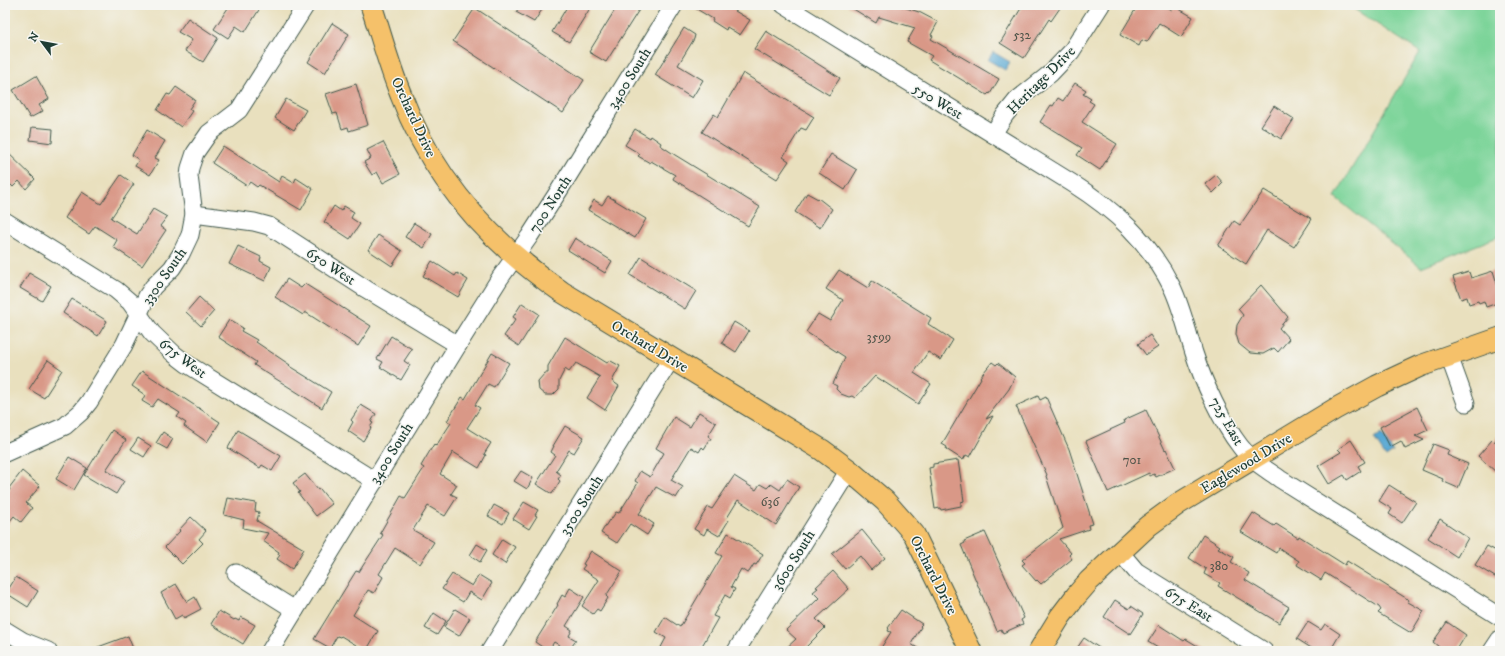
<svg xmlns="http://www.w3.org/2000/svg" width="1505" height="656" font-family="'IM FELL DW Pica',serif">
<rect width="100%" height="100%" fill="#f6f6f2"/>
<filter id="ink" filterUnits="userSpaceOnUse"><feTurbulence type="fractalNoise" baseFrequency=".025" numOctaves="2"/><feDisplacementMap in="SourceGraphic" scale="8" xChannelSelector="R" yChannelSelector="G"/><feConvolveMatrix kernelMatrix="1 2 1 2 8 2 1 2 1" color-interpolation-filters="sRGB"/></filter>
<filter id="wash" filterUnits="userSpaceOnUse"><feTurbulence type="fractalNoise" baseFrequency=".012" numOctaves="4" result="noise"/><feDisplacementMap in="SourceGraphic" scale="16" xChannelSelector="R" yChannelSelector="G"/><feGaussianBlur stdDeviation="0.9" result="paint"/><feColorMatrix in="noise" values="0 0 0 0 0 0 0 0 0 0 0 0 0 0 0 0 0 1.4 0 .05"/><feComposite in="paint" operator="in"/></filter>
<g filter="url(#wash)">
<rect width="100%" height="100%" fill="#e9e0be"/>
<path fill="#7cd499" stroke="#4e8866" d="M1348,5H1500V236L1421,267L1335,197L1420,52Z"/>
<g fill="#59a8d3" stroke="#3c7284">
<path d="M993,52L1010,62L1005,70L988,60Z"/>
<path d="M1381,434L1393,452L1386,457L1374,439Z"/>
</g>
<g id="blocks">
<g fill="#d99887">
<path d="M230,5H262L245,32L236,26L228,38L214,29Z"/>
<path d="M521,5H545L534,22L516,12Z"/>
<path d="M568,5H592L569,42L552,32Z"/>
<path d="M618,5H642L606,62L589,52Z"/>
<path d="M690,5H731L736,8L735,11L750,20L740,35L727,27L726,30L712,21L713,19Z"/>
<path d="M847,5H897L919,12L938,22L931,35L933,36L931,39L999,79L990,94L989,93L987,95L929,60L932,56L907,42L915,28L879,17L876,23Z"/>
<path d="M1023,5H1062L1051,21L1049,19L1024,58L1000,43Z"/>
<path d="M1138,5H1164L1172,10L1174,6L1193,17L1181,37L1159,23L1147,42L1142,40L1139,46L1120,35Z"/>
<path d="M475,8L584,80L563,113L453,41Z"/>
<path d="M188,18L218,38L203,62L185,51L192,40L178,32Z"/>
<path d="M332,23L349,34L325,73L308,62Z"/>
<path d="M684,28L695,35L694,39L678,65L703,80L692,98L655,75Z"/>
<path d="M766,31L840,78L829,95L754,49Z"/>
<path d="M743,73L814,117L806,130L801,128L783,157L789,161L777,179L702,132L714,114L718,117Z"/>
<path d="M36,76L49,99L39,105L43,111L30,118L13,90Z"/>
<path d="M1075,83L1086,90L1083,94L1091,99L1089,101L1094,104L1082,122L1117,144L1100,170L1077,155L1082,148L1040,122L1051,105L1053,106L1058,98L1063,101Z"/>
<path d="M356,84L368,125L349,131L348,127L342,129L337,113L333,114L326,94Z"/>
<path d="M176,87L195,100L189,109L192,111L181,127L157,110L167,94L170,95Z"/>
<path d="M286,99L306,110L294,130L275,118Z"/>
<path d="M1274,106L1294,119L1281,139L1261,126Z"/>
<path d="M32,127L53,129L52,143L30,140Z"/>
<path d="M635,129L650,138L651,136L661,143L660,145L675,155L760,207L748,226L673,179L675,175L651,161L650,163L638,156L640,154L625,145Z"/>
<path d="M147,130L165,141L155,158L159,160L150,175L135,166L139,160L132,155Z"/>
<path d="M383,142L400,174L383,183L377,172L372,175L364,162L371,158L367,150Z"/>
<path d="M223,146L279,182L282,176L294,183L296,178L313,189L301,210L259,185L257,187L250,182L247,186L212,163Z"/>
<path d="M5,150L35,179L26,189L19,181L13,187L5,179Z"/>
<path d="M831,154L857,170L845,190L819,173Z"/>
<path d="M121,175L134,184L111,218L137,234L153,209L167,217L160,226L166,230L142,266L113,247L117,240L95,226L89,234L65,218L82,192L101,204Z"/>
<path d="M1216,175L1223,183L1213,193L1205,184Z"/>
<path d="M1264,190L1312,219L1294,247L1267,230L1246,264L1218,246L1234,221L1240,225Z"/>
<path d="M807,193L818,199V198L832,209L820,228L795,212Z"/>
<path d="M608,196L646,219L635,238L588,210L594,200L602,205Z"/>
<path d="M334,206L341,211L344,206L354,212L351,218L360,224L350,239L324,222Z"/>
<path d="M414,223L432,234L424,248L405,237Z"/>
<path d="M378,235L402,251L392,266L368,250Z"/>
<path d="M575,238L612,261L605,273L568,250Z"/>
<path d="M238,246L261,257L260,261L271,267L265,281L229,264Z"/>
<path d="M641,257L696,291L685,309L630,275Z"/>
<path d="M432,261L455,276L457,273L468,280L458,297L423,276Z"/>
<path d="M839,270L868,288L872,281L931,318L928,324L953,340L941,360L928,352L914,373L931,384L918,404L875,376L855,398L852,396L849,397L841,394L836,389L837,386L833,384L845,357L806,332L818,314L830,321L843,300L826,289Z"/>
<path d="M1493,271L1500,293V302L1486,307L1484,301L1479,303L1478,301L1469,304L1467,297L1461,299L1453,277L1469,272L1471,278Z"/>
<path d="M29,273L51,286L42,301L20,288Z"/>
<path d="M287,279L301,288L305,284L371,326L358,346L305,312L303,315L275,297Z"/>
<path d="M1261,285L1288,317L1279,328L1289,339L1278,352L1274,348L1263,354L1250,353L1239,344L1236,334L1237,325L1243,315L1238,309Z"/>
<path d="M199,297L214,311L201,326L186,312Z"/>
<path d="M72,299L107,321L98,336L63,313Z"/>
<path d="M522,303L539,314L519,346L504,336L516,319L513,317Z"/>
<path d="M229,320L243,328L241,331L257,340L256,342L290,365L289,366L331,392L322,408L254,365L256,362L218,337Z"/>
<path d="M734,322L749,331L736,352L722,343Z"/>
<path d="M1150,335L1158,347L1146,355L1138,344Z"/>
<path d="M391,336L412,349L404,361L410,365L401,380L380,367L383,362L377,359Z"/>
<path d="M565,337L607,363L609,360L620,366L612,381L619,386L605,410L587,398L600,377L576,363L569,372L565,369L559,381V389L553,395H545L539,390L538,381L545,373H548V366Z"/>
<path d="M492,353L509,363L494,387L488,384L475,405L480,408L467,428L491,443L484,454L486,455L479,468L453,452L440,474L457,485L451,494L457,497L445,516L428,506L413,530L434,542L420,564L395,548L379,574L383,577L374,593L368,590L353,615L378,631L366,651L341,636L340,637L337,636L330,648L314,639L356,571L359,572L364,564L383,535L380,533L401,496L405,498L424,468L421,466L434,444L436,446L451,423L447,421L462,397L465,399Z"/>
<path d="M48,360L62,370L44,398L29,389Z"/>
<path d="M992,362L996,365L998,363L1015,377L1009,389L986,419L993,416L970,457L966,455L963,460L946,449L947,447L942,444L981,378L980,377Z"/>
<path d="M142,371L220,422L207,442L184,426L186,423L177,417L180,413L158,399L152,407L142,401L145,395L132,386Z"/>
<path d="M1038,396L1040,400L1046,397L1069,449L1093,524L1088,525L1089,529L1059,539L1071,553L1069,555L1072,559L1041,584L1037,580L1036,581L1022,565L1025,563L1022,560L1063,528L1046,476L1047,475L1016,406Z"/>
<path d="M361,405L376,414L371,422L373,423L370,427L371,428L363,441L348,431L353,422L351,420Z"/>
<path d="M1417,407L1428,430L1415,436L1424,440L1405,449L1401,441L1390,447L1380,427Z"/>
<path d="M1146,410L1165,450L1166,449L1175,468L1156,477L1154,474L1150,476L1149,473L1108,492L1086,441L1125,423L1124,420Z"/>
<path d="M699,412L716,423L708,436L711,438L704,449L702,447L699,452L691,447L671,480L683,487L676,498L656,487L639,514L654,524L647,535L630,524L617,543L601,533L609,520L610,521L616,512L619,513L638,483L635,481L640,471L650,477L664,453L656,448L674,417L690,427Z"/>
<path d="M565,426L584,437L574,453L569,450L556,471L561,475L558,479L560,481L552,494L536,484L555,455L551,452L554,446H553Z"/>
<path d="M112,430L126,440L106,470L124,481L116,494L84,475Z"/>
<path d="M238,430L281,456L272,471L262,465L260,468L228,448Z"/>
<path d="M163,432L173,439L167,449L156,443Z"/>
<path d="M1500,435V467L1496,472L1478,456L1492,440L1494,442Z"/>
<path d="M138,438L151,446L144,457L131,449Z"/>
<path d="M1351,440L1365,462L1358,466L1361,471L1347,480L1344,475L1329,484L1318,466L1341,452L1338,449Z"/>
<path d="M1433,444L1449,450L1447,455L1468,464L1458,488L1442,481L1443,479L1422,470Z"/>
<path d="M69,457L87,468L74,490L56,479Z"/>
<path d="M958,460L964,501L961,502V506L941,510L940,508L935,509L929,468L933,467V464Z"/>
<path d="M22,471L40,486L26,503L32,508L21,522L14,516L5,527V496L10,489L9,488Z"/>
<path d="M521,471L533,478L527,489L514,481Z"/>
<path d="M305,474L318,490L320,489L332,504L316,516L298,493L300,492L293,483Z"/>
<path d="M734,476L756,490L760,484L767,488L771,484L780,490L787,479L799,487L776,525L738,500L727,518L729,520L719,536L707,529L704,535L694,529L708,507L712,509Z"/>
<path d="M1389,485L1416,502L1402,523L1389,514L1392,509L1379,501Z"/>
<path d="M228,498L256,503L255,511L259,512L257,521L304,549L292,569L277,559L280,555L278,554L279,552L263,541L268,533L243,528L244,520L224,515Z"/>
<path d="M524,502L538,510L535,515L537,516L529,529L513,519Z"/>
<path d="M494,505L509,513L503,524L488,516Z"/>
<path d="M1253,513L1274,526L1276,524L1298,538L1299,536L1345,565L1347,561L1409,600L1408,602L1424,611L1411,633L1378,613L1381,610L1379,607L1325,573L1321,580L1297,565L1299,561L1279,548L1276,553L1241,532Z"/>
<path d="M191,517L206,531L199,539L203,543L182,564L165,547L180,531L179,530Z"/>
<path d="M1440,519L1468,538L1457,557L1428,538Z"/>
<path d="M862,530L885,558L871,570L860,556L845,569L832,554Z"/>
<path d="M985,532L1024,618L1021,620L1023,624L1003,633L1001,629L997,631L961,545L965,543L964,541Z"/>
<path d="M728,533L763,554L756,565L754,564L749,572L747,573L741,569L731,587L735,589L730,598L725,595L713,616L718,618L699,651H659L666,638L656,632L665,617L680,627L722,556L716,553Z"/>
<path d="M1203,535L1220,546L1218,548L1234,557L1231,562L1249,573L1245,580L1289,607L1279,623L1218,586L1220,583L1204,574L1206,569L1189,558Z"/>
<path d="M502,539L515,547L505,564L492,555Z"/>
<path d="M477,544L487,550L480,562L470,555Z"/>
<path d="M1487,546L1500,553V580L1475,565Z"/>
<path d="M591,551L622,571L606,596L608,598L600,611L597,609L593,614L582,606L599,580L582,569L585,565L583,564Z"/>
<path d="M833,571L849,589L816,619L825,628L802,651H783L796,639L786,630L819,598L813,592L818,588L816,587Z"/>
<path d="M452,574L472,586L479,575L492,583L482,600L469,592L463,602L442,589Z"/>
<path d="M16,577L38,591L28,607L6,593Z"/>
<path d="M176,584L187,602L195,597L201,609L184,618L182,615L175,619L161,593Z"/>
<path d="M570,588L584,597L566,626L572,630L569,636L576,640L569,651L554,642L548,651L535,642L558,605L557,604L562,595L565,597Z"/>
<path d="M1115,600L1129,609L1131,606L1143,614L1130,634L1104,617Z"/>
<path d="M455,609L470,618L459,636L444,627Z"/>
<path d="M901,610L922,624L920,626L921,627L911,644L922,651H879L891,632L888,631L889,629L888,628Z"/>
<path d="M219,611L234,620L235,619L239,621L241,617L255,625L243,644L211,624Z"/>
<path d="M434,613L446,621L437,635L425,628Z"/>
<path d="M1308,622L1321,630L1325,624L1340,634L1330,651H1316L1297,639Z"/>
<path d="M1447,622L1466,635L1456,651H1437L1439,647L1433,642Z"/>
<path d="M1159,625L1184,641L1186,639L1206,651H1163L1148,642Z"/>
<path d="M128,636L134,651H90V650Z"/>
<path d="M1084,638L1104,651H1075Z"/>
</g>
</g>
</g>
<g filter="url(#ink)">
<use href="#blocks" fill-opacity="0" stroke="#3d5549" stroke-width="1"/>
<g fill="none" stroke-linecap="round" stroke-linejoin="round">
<g stroke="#3d5549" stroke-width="19">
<g id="minor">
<path d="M784,5L1072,183C1116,211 1149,241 1172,287C1182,308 1187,331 1194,353C1203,381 1222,423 1240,446C1250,460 1266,469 1280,479L1500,617"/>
<path d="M993,134L1005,115L1017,100L1051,73L1071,52L1101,5"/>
<path d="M194,214L254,222L269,226L366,289L458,345"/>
<path d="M5,221L116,290L130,302L152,333L174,354L187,364L375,481"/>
<path d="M1449,356L1466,403"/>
<path d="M5,453L65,426L81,412L89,402L124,345L147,296L153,287L172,268L181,254L190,235L194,214L189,176L190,168L195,153L209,133L239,110L306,5"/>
<path d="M1119,551L1136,571L1264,651"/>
<path d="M236,573L295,610"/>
<path d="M5,630L23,641L48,651"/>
<path d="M270,651L458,345L500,278L529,237L560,189L674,5"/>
<path d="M490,651L671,359"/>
<path d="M736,651L849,470"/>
<path d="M1492,651L1500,639"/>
</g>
</g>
<g stroke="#3d5549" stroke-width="23">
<g id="major">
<path d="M371,5C381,35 389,66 401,95C432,178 489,242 562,292L822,450L849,470L885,501L914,534L971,651"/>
<path d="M1039,651L1060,617L1076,596L1089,581L1148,526L1178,504L1335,409L1377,386L1420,366L1500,338"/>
</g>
</g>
<use href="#minor" stroke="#fff" stroke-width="17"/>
<use href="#major" stroke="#f5c16b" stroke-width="21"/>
</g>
</g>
<g text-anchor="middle" stroke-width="3" stroke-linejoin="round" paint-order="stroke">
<g font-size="13" fill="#4e5449">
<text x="1022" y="39">532</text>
<text x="879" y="341">3599</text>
<text x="1132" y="464">701</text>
<text x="770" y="506">636</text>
<text x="1219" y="570">380</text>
</g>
<g font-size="15" fill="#1f3d34" stroke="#f6f6f2">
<text transform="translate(629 78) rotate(-58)" y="5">3400 South</text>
<text transform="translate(1041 80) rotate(-45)" y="5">Heritage Drive</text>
<text transform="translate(938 101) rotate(31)" y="5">550 West</text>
<text transform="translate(414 117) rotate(65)" y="5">Orchard Drive</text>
<text transform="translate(550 204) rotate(-57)" y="5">700 North</text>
<text transform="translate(331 266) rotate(33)" y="5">650 West</text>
<text transform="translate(164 276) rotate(-55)" y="5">3300 South</text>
<text transform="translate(650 346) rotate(31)" y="5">Orchard Drive</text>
<text transform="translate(183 358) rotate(37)" y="5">675 West</text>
<text transform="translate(1227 421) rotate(60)" y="5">725 East</text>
<text transform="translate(391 453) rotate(-58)" y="5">3400 South</text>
<text transform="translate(1246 463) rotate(-31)" y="5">Eaglewood Drive</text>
<text transform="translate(581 505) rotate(-58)" y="5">3500 South</text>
<text transform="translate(793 560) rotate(-58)" y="5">3600 South</text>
<text transform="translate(934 575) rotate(63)" y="5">Orchard Drive</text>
<text transform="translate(1189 604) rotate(32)" y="5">675 East</text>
</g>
</g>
<rect width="1505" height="656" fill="none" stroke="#f6f6f2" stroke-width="20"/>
<g transform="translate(42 42) rotate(302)" stroke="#f6f6f2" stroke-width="3" paint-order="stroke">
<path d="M0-3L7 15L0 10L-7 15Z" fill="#1f3d34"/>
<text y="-6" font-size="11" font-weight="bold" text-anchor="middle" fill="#1f3d34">N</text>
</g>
</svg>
